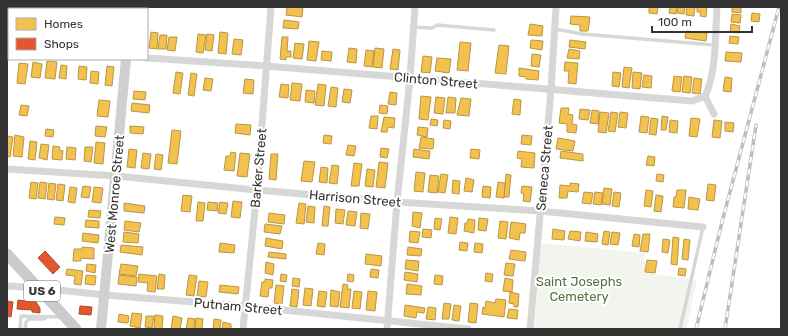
<svg xmlns="http://www.w3.org/2000/svg" width="788" height="336" font-family="Rubik,sans-serif">
<rect width="100%" height="100%" fill="#fff"/>
<path fill="#f1f5ed" d="M541,243L645,253V273L697,280L686,329H534Z"/>
<g fill="#f2c14e" stroke="#b99646">
<path d="M287,7H303L302,17L286,15Z"/>
<path d="M649,7H658L657,14L649,13Z"/>
<path d="M670,7H677L676,14L669,13Z"/>
<path d="M678,7H685L684,14L677,13Z"/>
<path d="M687,7H695L694,16L686,15Z"/>
<path d="M697,7H707L706,17L700,16L701,12H697Z"/>
<path d="M732,7H741V13L732,12Z"/>
<path d="M752,13L760,14L759,22L751,21Z"/>
<path d="M732,14L741,15L740,23L731,22Z"/>
<path d="M571,16L590,17L588,31H580V25L570,24Z"/>
<path d="M284,20L299,22L298,29L283,28Z"/>
<path d="M530,24L543,26L542,36L528,35Z"/>
<path d="M731,24L740,26L739,33L730,32Z"/>
<path d="M686,31L707,33L706,41L685,38Z"/>
<path d="M151,32L158,33L157,49L149,48Z"/>
<path d="M220,32L228,33L226,54L218,53Z"/>
<path d="M198,34L206,35L203,53L196,52Z"/>
<path d="M207,34L214,35L212,51L205,50Z"/>
<path d="M160,35H167L166,49H158Z"/>
<path d="M730,36L739,37L738,44L729,43Z"/>
<path d="M169,37H177L175,51L167,50Z"/>
<path d="M282,37H288L287,51H291V57H286V60L280,59Z"/>
<path d="M234,39L243,40L241,55L232,54Z"/>
<path d="M531,40L543,41L542,50L530,48Z"/>
<path d="M570,40L586,42L585,49L569,47Z"/>
<path d="M309,41L319,42L316,61L307,60Z"/>
<path d="M460,42L471,43L468,71L457,70Z"/>
<path d="M295,43L304,44L302,59L293,58Z"/>
<path d="M499,45L509,46L506,74L495,73Z"/>
<path d="M349,48L357,49L356,63L347,62Z"/>
<path d="M375,48L384,49L382,68L373,67Z"/>
<path d="M393,49L400,50L398,70L390,69Z"/>
<path d="M569,49L580,51L579,59L567,58Z"/>
<path d="M366,50L374,51L372,67L364,66Z"/>
<path d="M322,51L332,52L331,61L321,60Z"/>
<path d="M726,52L742,53L741,62L725,61Z"/>
<path d="M532,54L541,55L539,67L531,66Z"/>
<path d="M423,56L432,57L430,73L421,72Z"/>
<path d="M437,58L451,59L449,73L435,71Z"/>
<path d="M47,61L57,62L55,79L45,78Z"/>
<path d="M33,62L42,64L40,78L31,77Z"/>
<path d="M565,62L578,63L576,84L568,83L569,71H564Z"/>
<path d="M19,63L28,64L25,84L17,83Z"/>
<path d="M61,65L67,66L66,79L59,78Z"/>
<path d="M79,66L87,67L86,80L78,79Z"/>
<path d="M107,66L114,67L112,86L105,85Z"/>
<path d="M624,67L632,68L629,88L622,87Z"/>
<path d="M519,68L539,71L538,80L526,79V77L519,76Z"/>
<path d="M91,71L99,72L98,84L90,83Z"/>
<path d="M176,72L183,73L180,94L173,93Z"/>
<path d="M613,72L621,73L619,87L612,86Z"/>
<path d="M633,72L642,73L640,89L632,88Z"/>
<path d="M191,73L197,74L194,96L188,95Z"/>
<path d="M644,75L652,76L651,88L642,87Z"/>
<path d="M674,76L682,77L680,92L672,91Z"/>
<path d="M684,76L692,77L690,93L682,92Z"/>
<path d="M725,77L732,78L731,92L723,91Z"/>
<path d="M205,78L213,79L211,91L203,90Z"/>
<path d="M694,78L702,79L700,94L692,93Z"/>
<path d="M245,79L254,80L253,94L243,93Z"/>
<path d="M292,83L302,84L300,101L290,100Z"/>
<path d="M281,84L289,85L288,98L279,97Z"/>
<path d="M318,84L326,85L324,106L315,105Z"/>
<path d="M331,87L338,88L336,107L328,106Z"/>
<path d="M344,89L352,90L350,103L342,102Z"/>
<path d="M306,90L315,91L314,103L305,102Z"/>
<path d="M134,91L146,92L145,100L133,99Z"/>
<path d="M390,92L397,93L396,105L388,104Z"/>
<path d="M421,96L431,97L428,120L419,119Z"/>
<path d="M436,97L445,98L443,114L434,113Z"/>
<path d="M448,97L456,98L455,113H446Z"/>
<path d="M461,98L471,99L469,116L457,115Z"/>
<path d="M514,99L521,100L520,115L512,114Z"/>
<path d="M99,100L110,101L108,117L97,116Z"/>
<path d="M132,103L150,105L149,113L131,111Z"/>
<path d="M21,105L29,106L27,116L19,115Z"/>
<path d="M380,105L388,106L387,114L379,113Z"/>
<path d="M561,108H569L568,114L573,115L572,124L577,125L576,133L567,132V124L559,123Z"/>
<path d="M580,109L590,110L588,120L579,119Z"/>
<path d="M592,110L599,111L598,124L590,123Z"/>
<path d="M600,112L609,113L606,133L598,132Z"/>
<path d="M611,112L618,113L615,132L608,131Z"/>
<path d="M620,112L628,113L626,128L618,127Z"/>
<path d="M371,116H378L377,129L369,128Z"/>
<path d="M641,116L649,117L647,133L639,132Z"/>
<path d="M662,116L668,117L666,130H661Z"/>
<path d="M384,117L395,118L394,128L388,127L387,132H381Z"/>
<path d="M651,118L658,119L656,135L649,134Z"/>
<path d="M691,118L700,119L697,137L689,136Z"/>
<path d="M431,119L438,120L437,126L430,125Z"/>
<path d="M444,120L451,121L450,129L443,128Z"/>
<path d="M670,120L678,121L677,133L669,132Z"/>
<path d="M714,120L722,121L720,138L712,137Z"/>
<path d="M725,122L734,123L733,132L725,131Z"/>
<path d="M236,124L251,125L250,135L235,133Z"/>
<path d="M96,126L107,127L105,137L95,136Z"/>
<path d="M130,126L144,127L143,134L130,133Z"/>
<path d="M418,127L428,128L427,137L417,135Z"/>
<path d="M46,129L54,130L53,137L45,136Z"/>
<path d="M172,130L181,131L177,164L168,163Z"/>
<path d="M15,135L24,137L22,157L13,156Z"/>
<path d="M324,135L332,136L331,144L323,143Z"/>
<path d="M522,135L532,136L531,145L521,144Z"/>
<path d="M7,136L13,137L10,157L7,156Z"/>
<path d="M421,137L434,139L433,149L419,148Z"/>
<path d="M558,138L575,141L573,151L556,149Z"/>
<path d="M30,141L37,142L35,160L28,159Z"/>
<path d="M96,142L105,143L103,164L94,163Z"/>
<path d="M41,144L49,145L47,160L39,158Z"/>
<path d="M348,145L356,146L354,156L346,155Z"/>
<path d="M53,146L60,147L59,150L63,151L62,160L52,159Z"/>
<path d="M67,147L76,148L75,160L66,159Z"/>
<path d="M85,147H93L91,162L84,161Z"/>
<path d="M381,148L389,149L387,158L380,157Z"/>
<path d="M129,149L137,150L135,168L127,167Z"/>
<path d="M414,149L430,151L429,159L413,157Z"/>
<path d="M471,149L480,150L479,159L470,158Z"/>
<path d="M518,151L535,153L534,168L521,167L522,159L517,158Z"/>
<path d="M561,151L583,154V161L560,158Z"/>
<path d="M231,152L236,153L234,171L224,170L226,156H230Z"/>
<path d="M143,153L151,154L149,169L141,168Z"/>
<path d="M240,153L250,154L247,177L237,176Z"/>
<path d="M156,154L163,155L161,170L154,169Z"/>
<path d="M271,154H278L276,180L269,179Z"/>
<path d="M648,156L655,157L654,166L646,165Z"/>
<path d="M304,161L315,162L312,182L301,181Z"/>
<path d="M379,162L388,163L385,188L376,187Z"/>
<path d="M354,163L362,164L359,186H351Z"/>
<path d="M332,165L339,166L337,184L329,183Z"/>
<path d="M321,167L328,168L327,183L319,182Z"/>
<path d="M367,169L375,170L373,187L365,186Z"/>
<path d="M416,172L425,173L423,192L414,191Z"/>
<path d="M441,174L448,175L445,193L438,192Z"/>
<path d="M506,174L511,175L509,197H504Z"/>
<path d="M657,174L664,175L663,182L656,181Z"/>
<path d="M430,175L439,176L437,193L428,192Z"/>
<path d="M466,178L474,180L472,192L464,191Z"/>
<path d="M453,180L460,181L459,194L452,193Z"/>
<path d="M31,182L38,183L36,199L29,198Z"/>
<path d="M40,182L47,183L45,199L38,198Z"/>
<path d="M498,182L505,183L504,198L496,197Z"/>
<path d="M49,183L56,184L54,200L47,199Z"/>
<path d="M570,183L579,184L578,192L568,191L567,198H559L560,185L570,186Z"/>
<path d="M58,184L65,185L63,201L56,200Z"/>
<path d="M708,184L716,185L714,201L706,200Z"/>
<path d="M83,186L91,187L89,198L81,197Z"/>
<path d="M483,186L491,187L490,198L482,197Z"/>
<path d="M522,186L532,187L530,202L523,201L524,194L521,193Z"/>
<path d="M70,187L77,188L75,203L68,202Z"/>
<path d="M94,187L103,188L101,203L92,202Z"/>
<path d="M604,188L612,189L610,205L602,204Z"/>
<path d="M646,190L653,191L651,207L644,206Z"/>
<path d="M677,190H686L684,208L673,207L674,197H676Z"/>
<path d="M584,192L593,193L591,204L582,203Z"/>
<path d="M595,192L603,193L601,205L593,204Z"/>
<path d="M614,192L621,193L619,207L612,206Z"/>
<path d="M183,195L192,196L190,212L181,211Z"/>
<path d="M656,195L663,196L661,212L654,211Z"/>
<path d="M689,197L700,199L698,210L688,209Z"/>
<path d="M233,201L242,202L240,218L231,217Z"/>
<path d="M198,202L205,203L203,221H196Z"/>
<path d="M208,202L218,203L217,211L207,210Z"/>
<path d="M220,202L228,203L226,214L218,213Z"/>
<path d="M124,203L145,206L144,213L124,211Z"/>
<path d="M299,203L306,204L304,224L296,223Z"/>
<path d="M308,206L315,207L314,223L306,222Z"/>
<path d="M324,206L330,207L328,226H322Z"/>
<path d="M336,209L345,210L343,224L335,223Z"/>
<path d="M89,210L101,211L100,218L88,217Z"/>
<path d="M348,211L357,212L355,226L346,225Z"/>
<path d="M413,212L422,213L420,228L412,226Z"/>
<path d="M269,213L285,215L284,224L268,222Z"/>
<path d="M361,213L370,214L368,229L360,228Z"/>
<path d="M55,217L65,218L64,225L54,224Z"/>
<path d="M450,217L458,218L456,234L448,233Z"/>
<path d="M435,218L442,219L440,230L434,229Z"/>
<path d="M479,218L488,219L486,231L478,230Z"/>
<path d="M468,219L475,220L474,233L464,231L465,223H467Z"/>
<path d="M86,220L99,221V228L85,227Z"/>
<path d="M125,221L141,223L139,232L124,230Z"/>
<path d="M500,221L508,222L506,239L498,238Z"/>
<path d="M511,222L526,224L525,233H520L519,240L509,238Z"/>
<path d="M265,224L282,226L280,234L264,232Z"/>
<path d="M423,229L432,230L431,238L422,237Z"/>
<path d="M553,229L565,231L564,240L552,239Z"/>
<path d="M410,231L420,232L418,243L409,242Z"/>
<path d="M570,231L581,232L580,241L568,239Z"/>
<path d="M604,231L610,232L608,245L602,244Z"/>
<path d="M124,232L139,234L138,243L123,242Z"/>
<path d="M586,232L598,234L597,242L585,241Z"/>
<path d="M612,232L620,233L618,245L610,244Z"/>
<path d="M83,233L99,235L98,243L82,241Z"/>
<path d="M634,234L640,235L639,247L632,246Z"/>
<path d="M643,234H650L648,252L640,251Z"/>
<path d="M673,237L679,238L677,265L671,264Z"/>
<path d="M266,238L283,241L282,249L265,246Z"/>
<path d="M663,239L670,240L668,253L662,252Z"/>
<path d="M684,239L690,240L688,260L682,259Z"/>
<path d="M460,242L468,243L467,251L459,250Z"/>
<path d="M220,243L235,245L234,253L219,252Z"/>
<path d="M318,243L325,244L324,255L316,254Z"/>
<path d="M475,243L483,244L482,253L474,252Z"/>
<path d="M121,245L143,247L142,255L120,252Z"/>
<path d="M82,247L94,248V259L81,258V261H73L74,249H82Z"/>
<path d="M408,247L422,249L421,256L407,255Z"/>
<path d="M511,250L526,252L525,261L509,259Z"/>
<path d="M269,252L286,254V259L268,257Z"/>
<path d="M366,254L382,256L381,266L365,264Z"/>
<path d="M406,260L419,261L418,271L405,269Z"/>
<path d="M647,260L657,261L655,273L645,272Z"/>
<path d="M266,262L274,264L273,275L265,273Z"/>
<path d="M506,263L515,264L513,276L504,275Z"/>
<path d="M87,264L96,265L95,273L86,271Z"/>
<path d="M121,264L138,266L136,276L119,274Z"/>
<path d="M679,268L686,269L685,276L678,275Z"/>
<path d="M67,269L83,271L81,285L74,284L75,276L66,275Z"/>
<path d="M371,269L379,270L378,278L370,277Z"/>
<path d="M405,272L418,274L417,282L404,280Z"/>
<path d="M486,273L493,274L492,282L485,281Z"/>
<path d="M139,274L157,276L155,292L147,291L148,283L138,282Z"/>
<path d="M159,274L165,275L164,289H157Z"/>
<path d="M281,274L287,275L286,282L280,281Z"/>
<path d="M348,274L354,275L353,282L347,281Z"/>
<path d="M86,275L96,276L95,285L85,284Z"/>
<path d="M119,275L137,277L136,286L118,284Z"/>
<path d="M189,275L197,276L194,296L186,295Z"/>
<path d="M435,275L443,276L442,285L434,284Z"/>
<path d="M293,278L300,279L299,287L292,286Z"/>
<path d="M505,278L513,280L512,292L503,291Z"/>
<path d="M265,279L273,280L272,288H269L268,297L260,296L262,282H265Z"/>
<path d="M199,281L208,282L206,297L197,296Z"/>
<path d="M343,284L348,285L347,289H351L349,308L340,307Z"/>
<path d="M407,284L422,286L421,295L406,294Z"/>
<path d="M220,285L239,287L238,294L219,292Z"/>
<path d="M276,285L284,286L282,304L274,303Z"/>
<path d="M305,288L313,289L311,306L303,305Z"/>
<path d="M292,289L299,290L297,307L290,306Z"/>
<path d="M331,290L340,292L338,307L330,306Z"/>
<path d="M319,291L327,292L325,307L317,306Z"/>
<path d="M354,291L362,292L360,309L352,308Z"/>
<path d="M368,291L377,292L375,311L366,310Z"/>
<path d="M510,292L519,294L518,307H514V304L509,303Z"/>
<path d="M496,299L506,300L504,317L482,314L483,307L485,308L486,301L495,303Z"/>
<path d="M444,303L451,304L449,319H442Z"/>
<path d="M470,303L478,304L476,323L468,322Z"/>
<path d="M405,305L425,308L424,313L417,312L416,318L404,316Z"/>
<path d="M454,305L461,306L459,321L452,320Z"/>
<path d="M428,307L436,308L435,320L426,319Z"/>
<path d="M509,309L518,310L517,319L507,318Z"/>
<path d="M132,313L142,314L140,328L130,326Z"/>
<path d="M119,314L129,316L128,323L118,322Z"/>
<path d="M155,315L163,316L162,329L154,328Z"/>
<path d="M146,316H154L152,328L145,327Z"/>
<path d="M173,316L182,318L180,329H171Z"/>
<path d="M188,318L195,319L194,329H186Z"/>
<path d="M196,318L203,319L202,329H195Z"/>
<path d="M214,319L221,320L220,329H213Z"/>
<path d="M223,322L231,324V329H222Z"/>
</g>
<g fill="#e4572e" stroke="#af4c30">
<path d="M45,251L60,267L53,274L38,258Z"/>
<path d="M18,300L36,302L40,308V313L32,312V310L17,309Z"/>
<path d="M7,301L13,302L11,317L7,316Z"/>
<path d="M80,306L92,307L91,315L79,314Z"/>
</g>
<g fill="none" stroke-linecap="round" stroke-linejoin="round">
<g stroke="#d7d7d7" stroke-width="3.5">
<path d="M413,27L432,28L437,25L494,30"/>
<path d="M555,29L582,34L715,45"/>
<path d="M20,329L21,316L60,317"/>
<path d="M25,329L26,322L29,319H44L46,317"/>
<path d="M680,329L703,227"/>
</g>
<g stroke="#d7d7d7" stroke-width="7">
<path d="M7,46H9"/>
<path d="M147,58L266,66L692,101L705,96"/>
<path d="M705,96C717,71 715,35 717,7"/>
<path d="M705,96L714,114"/>
<path d="M7,169L116,176L257,190L397,202L540,211L703,227"/>
<path d="M7,286L39,288L105,295L245,306L468,329"/>
<path d="M243,329L257,190L271,7"/>
<path d="M387,329L397,202L410,78L415,7"/>
<path d="M530,329L551,90L556,7"/>
</g>
<g stroke="#d0d0d0" stroke-width="10">
<path d="M130,9V7"/>
<path d="M101,329L126,59"/>
</g>
<path stroke="#cacaca" stroke-width="11" d="M7,254L76,329"/>
<g stroke="#bebebe" stroke-width="3.5">
<g id="rail">
<path d="M696,329L722,222L779,7"/>
<path d="M725,329L756,125"/>
</g>
</g>
<use href="#rail" stroke="#fff" stroke-width="2" stroke-dasharray="6" stroke-linecap="butt"/>
</g>
<g text-anchor="middle" stroke-width="4" stroke-linejoin="round" paint-order="stroke">
<rect fill="#fff" stroke="#707070" stroke-width="1" x="24" y="281" width="36" height="20" rx="3"/>
<g font-size="12" font-weight="bold" fill="#333">
<text x="42" y="295">US 6</text>
</g>
<g font-size="13" fill="#333" stroke="#fff">
<text transform="translate(436 80) rotate(5)" y="5">Clinton Street</text>
<text transform="translate(258 168) rotate(-85)" y="5">Barker Street</text>
<text transform="translate(544 168) rotate(-85)" y="5">Seneca Street</text>
<text transform="translate(114 194) rotate(-85)" y="5">West Monroe Street</text>
<text transform="translate(355 198) rotate(5)" y="5">Harrison Street</text>
<text transform="translate(238 306) rotate(5)" y="5">Putnam Street</text>
</g>
<g font-size="13" fill="#56703f" stroke="#fff">
<text x="579" y="286">Saint Josephs<tspan x="579" dy="15">Cemetery</tspan></text>
</g>
</g>
<rect width="788" height="336" fill="none" stroke="#333333" stroke-width="16"/>
<rect x="8" y="8" width="140" height="52" fill="#ffffff" stroke="#adadad"/>
<rect x="16" y="18" width="20" height="12" fill="#f2c14e" stroke="#adadad"/>
<text x="44" y="28" font-size="12" fill="#333333">Homes</text>
<rect x="16" y="38" width="20" height="12" fill="#e4572e" stroke="#adadad"/>
<text x="44" y="48" font-size="12" fill="#333333">Shops</text>
<path d="M652 26v6h100v-6" fill="none" stroke="#333333" stroke-width="2"/>
<text x="658" y="26" font-size="12" fill="#333333" stroke="#ffffff" stroke-width="3" paint-order="stroke">100 m</text>
</svg>
